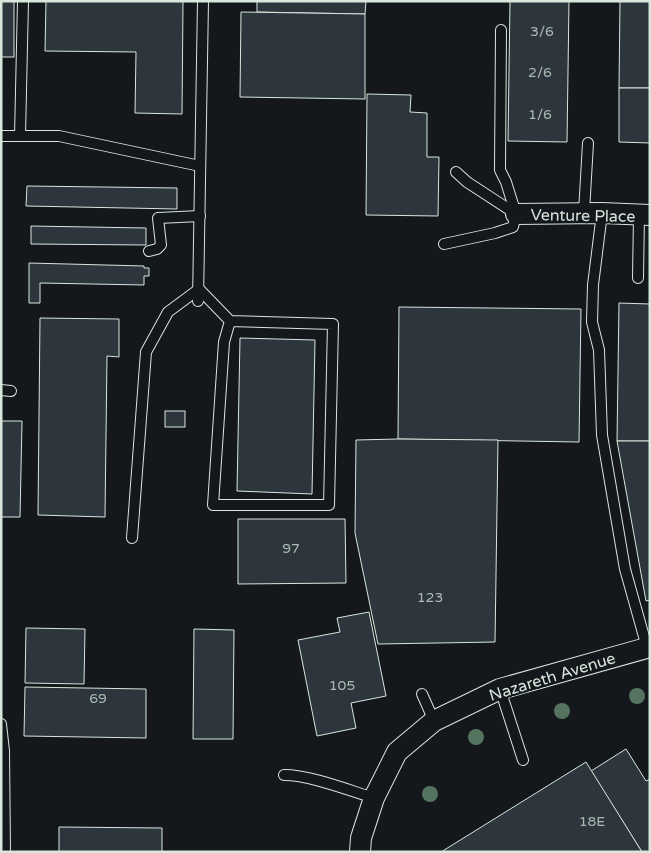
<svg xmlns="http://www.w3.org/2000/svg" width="651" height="853" font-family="'Varela Round',sans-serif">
<rect width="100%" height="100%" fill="#14181c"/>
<g fill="#2c363c" stroke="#d8e6dc">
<rect x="1" y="1" width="13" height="56"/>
<path d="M46,1H183L182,114L135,113L136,52L45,51Z"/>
<path d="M257,1H366L365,14L257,12Z"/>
<path d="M510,1H569L567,142L508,141Z"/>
<path d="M620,1H650V88H619Z"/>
<path d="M241,12L365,14V99L240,97Z"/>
<path d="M619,88H650V143L619,142Z"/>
<path d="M367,94L411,95L410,112L427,113V157H439L438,216L366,215Z"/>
<path d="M27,186L177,188V209L26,206Z"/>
<path d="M31,226L146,228V245L31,244Z"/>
<path d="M29,263L144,266V268H149V276H144V285L40,283V303H29Z"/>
<path d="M619,303L650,304V441H617Z"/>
<path d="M399,307L581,309L579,442L398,439Z"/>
<path d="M40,318L119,319V357L107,356L105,517L38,515Z"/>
<path d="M240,338L315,340L312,494L237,491Z"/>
<rect x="165" y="411" width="20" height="16"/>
<path d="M1,421H22L20,517H1Z"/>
<path d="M398,439L498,440L495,642L378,644L355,533L356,440Z"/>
<path d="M617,441H650V600L646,601Z"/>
<path d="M238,519H345L346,583L238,584Z"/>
<path d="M369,612L386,696L351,703L356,728L317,736L298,640L340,632L337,618Z"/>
<path d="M26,628L85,629L84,684L25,683Z"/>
<path d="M194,629L234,630L233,739H193Z"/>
<path d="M25,687L146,689V738L24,736Z"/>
<path d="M626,749L646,781L650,779V852H642L591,771Z"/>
<path d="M586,762L642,852H441Z"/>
<path d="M59,827L162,828V852H59Z"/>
</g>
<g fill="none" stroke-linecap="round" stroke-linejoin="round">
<g stroke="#d8e6dc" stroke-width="12">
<g id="lane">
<path d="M501,30L500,170L506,182L516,214"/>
<path d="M1,136H59L200,166"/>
<path d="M20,136L23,1"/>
<path d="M584,212L588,143"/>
<path d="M602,213L593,285L592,322L599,350L602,435L625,569L648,651"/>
<path d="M444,244L495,233L513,227L516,214L467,182L456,172"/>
<path d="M149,251L157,249L161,245L158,218L200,216"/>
<path d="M638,278L639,215"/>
<path d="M198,301L203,1"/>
<path d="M1,390L11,391"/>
<path d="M132,538L146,352L168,312L199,289L230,321L224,342L213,505H329L333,324L230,321"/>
<path d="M500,689L523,760"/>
<path d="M422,694L434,721"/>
<path d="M1,724L4,751L5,852"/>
<path d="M284,775C310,775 348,790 374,798"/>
</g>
</g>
<g stroke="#d8e6dc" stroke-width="22">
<g id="street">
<path d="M516,214L602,213L650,215"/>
<path d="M360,852L361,838L374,798L397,752L434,721L500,689L650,647"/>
</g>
</g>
<use href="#lane" stroke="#14181c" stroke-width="10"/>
<use href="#street" stroke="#14181c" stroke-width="20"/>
</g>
<g fill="#55745f">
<circle cx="637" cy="696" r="8"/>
<circle cx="562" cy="711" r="8"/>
<circle cx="476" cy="737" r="8"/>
<circle cx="430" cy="794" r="8"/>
</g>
<g text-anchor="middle" stroke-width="4" stroke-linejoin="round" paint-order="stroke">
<g font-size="14" fill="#adbab4">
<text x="542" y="36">3/6</text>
<text x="540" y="77">2/6</text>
<text x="540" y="119">1/6</text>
<text x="291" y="553">97</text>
<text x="430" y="602">123</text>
<text x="342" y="690">105</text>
<text x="98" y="703">69</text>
<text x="592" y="826">18E</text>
</g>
<g font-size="16" fill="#d8e6dc" stroke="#14181c">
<text transform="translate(583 215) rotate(1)" y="6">Venture Place</text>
<text transform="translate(552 676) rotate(-17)" y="6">Nazareth Avenue</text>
</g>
</g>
<rect width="651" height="853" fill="none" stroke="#d8e6dc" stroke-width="5"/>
</svg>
